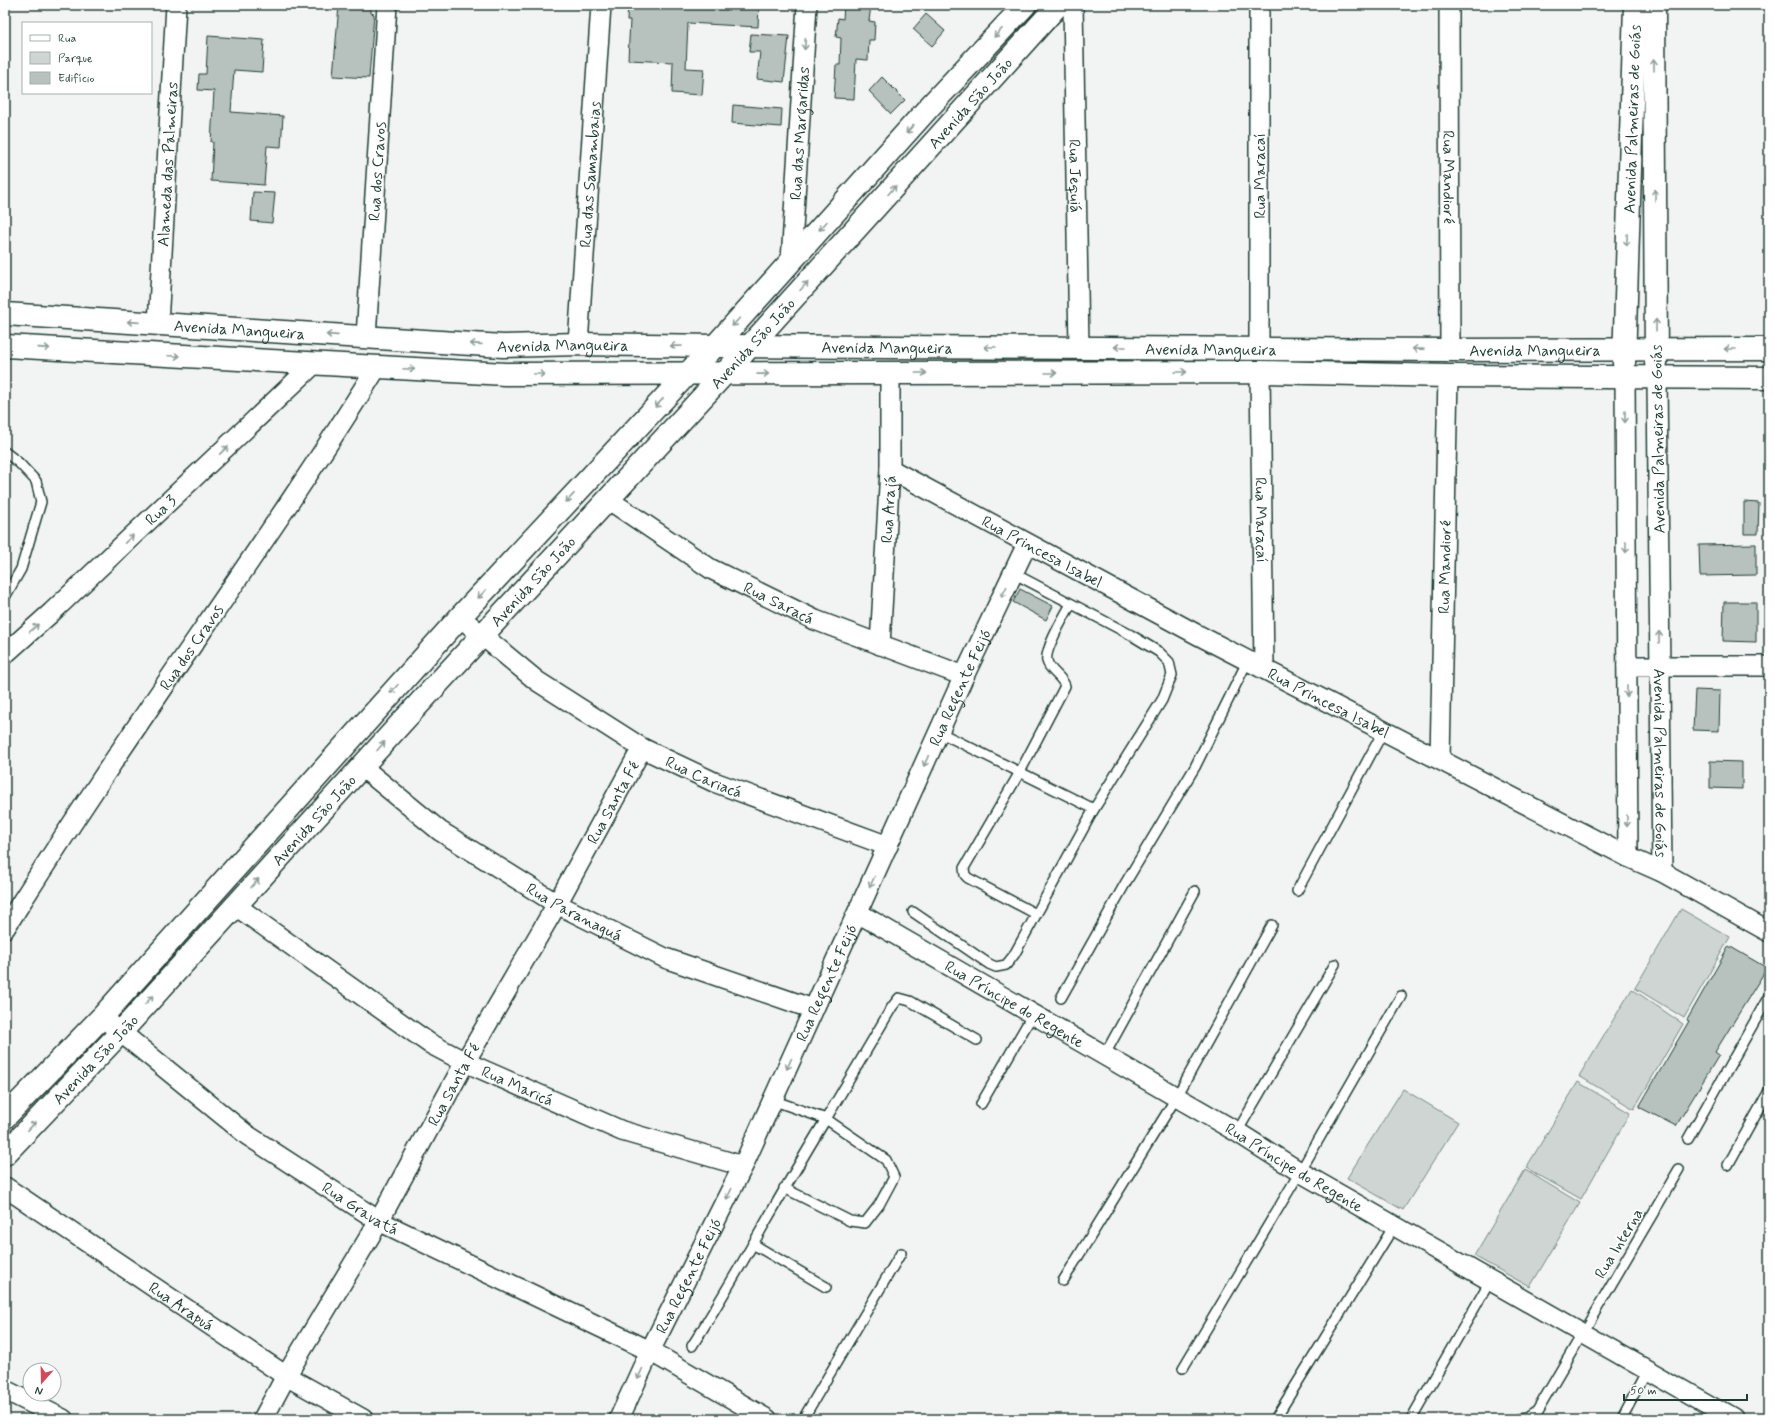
<svg xmlns="http://www.w3.org/2000/svg" width="1774" height="1424" font-family="Mynerve,sans-serif">
<rect width="100%" height="100%" fill="#f2f3f3"/>
<filter id="ink" filterUnits="userSpaceOnUse"><feTurbulence type="fractalNoise" baseFrequency=".025" numOctaves="2"/><feDisplacementMap in="SourceGraphic" scale="8" xChannelSelector="R" yChannelSelector="G"/><feConvolveMatrix kernelMatrix="1 2 1 2 8 2 1 2 1" color-interpolation-filters="sRGB"/></filter>
<g filter="url(#ink)">
<g fill="#ced5d3" stroke="#768984">
<path d="M1681,909L1730,937L1684,1018L1635,988Z"/>
<path d="M1632,989L1683,1024L1634,1109L1579,1076Z"/>
<path d="M1578,1082L1630,1113L1581,1199L1526,1168Z"/>
<path d="M1403,1089L1458,1122L1403,1210L1347,1178Z"/>
<path d="M1525,1170L1580,1203L1530,1287L1474,1256Z"/>
</g>
<g fill="#b7c1bd" stroke="#1f3d34">
<path d="M339,5H371V13L374,14L369,78L333,76Z"/>
<path d="M628,5H759L758,27L688,23L686,68L704,69L702,95L672,93L673,62L628,60L630,20H627Z"/>
<path d="M844,5H871L869,21L875,22L874,40H869L868,60L856,59L854,99L834,98L836,65H840L841,38L836,37L838,18L843,19Z"/>
<path d="M926,14L945,31L932,46L913,29Z"/>
<path d="M751,34L789,36L784,82L757,79L760,52H749Z"/>
<path d="M208,36L264,40L262,72L234,70L231,112L283,116L281,147L267,146L264,185L211,181L213,142H211L214,91L198,90L199,74H206Z"/>
<path d="M882,77L905,100L891,114L869,91Z"/>
<path d="M733,105L782,109L781,127L732,123Z"/>
<path d="M253,192L275,193L272,223L251,221Z"/>
<path d="M1744,502L1759,503L1758,534H1744Z"/>
<path d="M1756,544V575L1700,576L1699,545Z"/>
<path d="M1020,589L1053,606L1046,620L1013,602Z"/>
<path d="M1724,602H1756V642L1723,641Z"/>
<path d="M1695,690L1720,691L1719,731L1693,730Z"/>
<path d="M1710,761L1742,762V789L1710,788Z"/>
<path d="M1729,946L1767,968L1715,1052L1719,1055L1676,1126L1639,1107L1689,1021L1687,1020Z"/>
</g>
<g fill="none" stroke-linecap="round" stroke-linejoin="round">
<g stroke="#1f3d34" stroke-width="12">
<g id="service">
<path d="M5,452L19,463L36,481L41,502L21,569L5,597"/>
<path d="M939,732L1094,809"/>
<path d="M1297,891L1384,730"/>
<path d="M913,912L989,964L996,967L1006,965L1014,955L1094,809L1162,700L1172,675L1169,662L1159,652L1131,635L1013,573"/>
<path d="M1036,914L968,878L965,875L964,868L1020,772L1065,686C1062,676 1050,672 1047,661C1044,650 1065,615 1071,604"/>
<path d="M1061,998L1126,882L1195,767L1248,660"/>
<path d="M1104,1056L1195,891"/>
<path d="M772,1100L826,1119L892,1007L899,998L910,1001L977,1040"/>
<path d="M981,1104L1033,1014"/>
<path d="M1237,1132L1335,964"/>
<path d="M1688,1139L1769,996"/>
<path d="M1728,1165L1769,1091"/>
<path d="M753,1244L826,1287"/>
<path d="M1063,1281L1176,1098L1272,925"/>
<path d="M692,1346C739,1272 780,1194 826,1119L886,1160L894,1177L879,1205L865,1223L850,1221L784,1188"/>
<path d="M1183,1368L1300,1172L1401,996"/>
<path d="M803,1419L901,1253"/>
<path d="M1275,1419L1394,1226"/>
<path d="M1411,1419L1490,1281"/>
<path d="M1519,1419L1527,1418L1537,1411L1679,1169"/>
<path d="M1621,1419L1647,1370"/>
</g>
</g>
<g stroke="#1f3d34" stroke-width="22">
<g id="minor">
<path id="s1" d="M1073,5L1079,347"/>
<path id="s2" d="M1449,5L1450,350"/>
<path id="s3" d="M791,261L807,5"/>
<path id="s4" d="M158,324L176,5"/>
<path id="s5" d="M366,337L387,5"/>
<path id="s6" d="M578,344L601,5"/>
<path d="M1259,348V5"/>
<path id="s7" d="M1260,372L1264,668"/>
<path d="M1625,378L1628,857"/>
<path id="s8" d="M1657,378L1662,872"/>
<path id="s9" d="M890,469L1198,635L1628,857L1662,872L1769,932"/>
<path id="s10" d="M609,500L711,569L815,620L964,676"/>
<path id="s11" d="M460,617L537,681L642,748L714,782L888,846"/>
<path id="s12" d="M880,645L890,469V373"/>
<path id="s13" d="M5,654L52,612L315,363"/>
<path d="M1627,666H1769"/>
<path id="s14" d="M1440,759L1448,376"/>
<path id="s15" d="M362,767L440,831L557,904L665,958L813,1009"/>
<path id="s16" d="M236,906L429,1043L465,1062L622,1131L743,1166"/>
<path id="s17" d="M858,913L1237,1132L1300,1172L1733,1419"/>
<path id="s18" d="M5,928C36,879 67,831 99,783C191,644 289,509 377,367"/>
<path id="s19" d="M102,1017L247,1135L379,1221L650,1351L767,1419"/>
<path id="s20" d="M5,1187L286,1376L363,1419"/>
<path d="M5,1390L63,1419"/>
<path id="s21" d="M263,1419L286,1376L379,1221L465,1062L557,904L642,748"/>
<path id="s22" d="M619,1419L650,1351L743,1166L964,676L1027,544"/>
</g>
</g>
<g stroke="#1f3d34" stroke-width="25">
<g id="tertiary">
<path d="M1654,5L1656,363"/>
<path id="s23" d="M5,314L503,346L578,344L715,346L1450,350L1769,349"/>
<path d="M5,346L505,374L1260,372L1448,376L1769,378"/>
<path id="s24" d="M1624,364L1635,5"/>
<path d="M5,1117L102,1017L460,617L686,375L715,346L931,105L1025,5"/>
<path id="s25" d="M5,1154L121,1032L404,720L750,346L1058,5"/>
</g>
</g>
<use href="#service" stroke="#fff" stroke-width="9"/>
<use href="#minor" stroke="#fff" stroke-width="19"/>
<use href="#tertiary" stroke="#fff" stroke-width="22"/>
</g>
<defs><path id="oneway-shaft" d="M-6 0H5M1.5-3L5.5 0L1.5 3" fill="none" stroke-width="1.6" stroke-linecap="round" stroke-linejoin="round"/></defs>
<g stroke="#8f9e9a">
<use href="#oneway-shaft" transform="translate(998 33) rotate(133)"/>
<use href="#oneway-shaft" transform="translate(805 44) rotate(94)"/>
<use href="#oneway-shaft" transform="translate(1654 65) rotate(-90)"/>
<use href="#oneway-shaft" transform="translate(910 129) rotate(132)"/>
<use href="#oneway-shaft" transform="translate(892 190) rotate(-48)"/>
<use href="#oneway-shaft" transform="translate(1655 195) rotate(-90)"/>
<use href="#oneway-shaft" transform="translate(823 226) rotate(132)"/>
<use href="#oneway-shaft" transform="translate(1627 240) rotate(92)"/>
<use href="#oneway-shaft" transform="translate(804 286) rotate(-48)"/>
<use href="#oneway-shaft" transform="translate(133 322) rotate(-176)"/>
<use href="#oneway-shaft" transform="translate(736 322) rotate(132)"/>
<use href="#oneway-shaft" transform="translate(1656 325) rotate(-90)"/>
<use href="#oneway-shaft" transform="translate(332 335) rotate(-176)"/>
<use href="#oneway-shaft" transform="translate(476 344) rotate(-176)"/>
<use href="#oneway-shaft" transform="translate(676 346) rotate(-179)"/>
<use href="#oneway-shaft" transform="translate(990 347) rotate(-180)"/>
<use href="#oneway-shaft" transform="translate(1120 347) rotate(-180)"/>
<use href="#oneway-shaft" transform="translate(44 348) rotate(4)"/>
<use href="#oneway-shaft" transform="translate(1418 349) rotate(-179)"/>
<use href="#oneway-shaft" transform="translate(1730 349) rotate(-180)"/>
<use href="#oneway-shaft" transform="translate(174 356) rotate(3)"/>
<use href="#oneway-shaft" transform="translate(409 369) rotate(3)"/>
<use href="#oneway-shaft" transform="translate(1181 372)"/>
<use href="#oneway-shaft" transform="translate(921 373)"/>
<use href="#oneway-shaft" transform="translate(1051 373)"/>
<use href="#oneway-shaft" transform="translate(539 374)"/>
<use href="#oneway-shaft" transform="translate(763 374) rotate(-1)"/>
<use href="#oneway-shaft" transform="translate(659 403) rotate(133)"/>
<use href="#oneway-shaft" transform="translate(1625 417) rotate(90)"/>
<use href="#oneway-shaft" transform="translate(224 450) rotate(-43)"/>
<use href="#oneway-shaft" transform="translate(570 498) rotate(133)"/>
<use href="#oneway-shaft" transform="translate(129 539) rotate(-43)"/>
<use href="#oneway-shaft" transform="translate(1626 547) rotate(90)"/>
<use href="#oneway-shaft" transform="translate(1004 592) rotate(116)"/>
<use href="#oneway-shaft" transform="translate(482 594) rotate(133)"/>
<use href="#oneway-shaft" transform="translate(34 628) rotate(-42)"/>
<use href="#oneway-shaft" transform="translate(1659 637) rotate(-90)"/>
<use href="#oneway-shaft" transform="translate(394 689) rotate(132)"/>
<use href="#oneway-shaft" transform="translate(1627 691) rotate(90)"/>
<use href="#oneway-shaft" transform="translate(381 746) rotate(-49)"/>
<use href="#oneway-shaft" transform="translate(926 761) rotate(114)"/>
<use href="#oneway-shaft" transform="translate(1627 821) rotate(90)"/>
<use href="#oneway-shaft" transform="translate(872 882) rotate(115)"/>
<use href="#oneway-shaft" transform="translate(255 883) rotate(-49)"/>
<use href="#oneway-shaft" transform="translate(149 1000) rotate(-48)"/>
<use href="#oneway-shaft" transform="translate(789 1064) rotate(114)"/>
<use href="#oneway-shaft" transform="translate(32 1126) rotate(-47)"/>
<use href="#oneway-shaft" transform="translate(729 1194) rotate(117)"/>
<use href="#oneway-shaft" transform="translate(640 1374) rotate(114)"/>
</g>
</g>
<g text-anchor="middle" stroke-width="3.5" stroke-linejoin="round" paint-order="stroke">
<g font-size="16" fill="#1f3d34" stroke="#fff">
<text dy="6" stroke="none"><textPath href="#s25" startOffset="1427">Avenida São João</textPath></text>
<text dy="6" stroke="none"><textPath href="#s24" startOffset="245">Avenida Palmeiras de Goiás</textPath></text>
<text dy="6" stroke="none"><textPath href="#s3" startOffset="128">Rua das Margaridas</textPath></text>
<text dy="6" stroke="none"><textPath href="#s4" startOffset="160">Alameda das Palmeiras</textPath></text>
<text dy="6" stroke="none"><textPath href="#s5" startOffset="166">Rua dos Cravos</textPath></text>
<text dy="6" stroke="none"><textPath href="#s6" startOffset="170">Rua das Samambaias</textPath></text>
<text dy="6" stroke="none"><textPath href="#s1" startOffset="171">Rua Jequiá</textPath></text>
<text transform="translate(1259 176) rotate(-90)" y="6">Rua Maracaí</text>
<text dy="6" stroke="none"><textPath href="#s2" startOffset="172">Rua Mandioré</textPath></text>
<text dy="6" stroke="none"><textPath href="#s23" startOffset="235">Avenida Mangueira</textPath></text>
<text dy="6" stroke="none"><textPath href="#s25" startOffset="1103">Avenida São João</textPath></text>
<text dy="6" stroke="none"><textPath href="#s23" startOffset="559">Avenida Mangueira</textPath></text>
<text dy="6" stroke="none"><textPath href="#s23" startOffset="883">Avenida Mangueira</textPath></text>
<text dy="6" stroke="none"><textPath href="#s23" startOffset="1207">Avenida Mangueira</textPath></text>
<text dy="6" stroke="none"><textPath href="#s23" startOffset="1531">Avenida Mangueira</textPath></text>
<text transform="translate(1657 439) rotate(-91)" y="6">Avenida Palmeiras de Goiás</text>
<text dy="6" stroke="none"><textPath href="#s13" startOffset="212">Rua 3</textPath></text>
<text dy="6" stroke="none"><textPath href="#s12" startOffset="136">Rua Arajá</textPath></text>
<text dy="6" stroke="none"><textPath href="#s7" startOffset="148">Rua Maracaí</textPath></text>
<text dy="6" stroke="none"><textPath href="#s9" startOffset="173">Rua Princesa Isabel</textPath></text>
<text dy="6" stroke="none"><textPath href="#s14" startOffset="192">Rua Mandioré</textPath></text>
<text dy="6" stroke="none"><textPath href="#s25" startOffset="779">Avenida São João</textPath></text>
<text dy="6" stroke="none"><textPath href="#s10" startOffset="199">Rua Saracá</textPath></text>
<text dy="6" stroke="none"><textPath href="#s18" startOffset="337">Rua dos Cravos</textPath></text>
<text dy="6" stroke="none"><textPath href="#s22" startOffset="807">Rua Regente Feijó</textPath></text>
<text dy="6" stroke="none"><textPath href="#s9" startOffset="497">Rua Princesa Isabel</textPath></text>
<text dy="6" stroke="none"><textPath href="#s8" startOffset="385">Avenida Palmeiras de Goiás</textPath></text>
<text dy="6" stroke="none"><textPath href="#s11" startOffset="293">Rua Cariacá</textPath></text>
<text dy="6" stroke="none"><textPath href="#s21" startOffset="709">Rua Santa Fé</textPath></text>
<text dy="6" stroke="none"><textPath href="#s25" startOffset="455">Avenida São João</textPath></text>
<text dy="6" stroke="none"><textPath href="#s15" startOffset="258">Rua Paranaguá</textPath></text>
<text dy="6" stroke="none"><textPath href="#s22" startOffset="483">Rua Regente Feijó</textPath></text>
<text dy="6" stroke="none"><textPath href="#s17" startOffset="181">Rua Príncipe do Regente</textPath></text>
<text dy="6" stroke="none"><textPath href="#s25" startOffset="131">Avenida São João</textPath></text>
<text dy="6" stroke="none"><textPath href="#s21" startOffset="385">Rua Santa Fé</textPath></text>
<text dy="6" stroke="none"><textPath href="#s16" startOffset="335">Rua Maricá</textPath></text>
<text dy="6" stroke="none"><textPath href="#s17" startOffset="505">Rua Príncipe do Regente</textPath></text>
<text dy="6" stroke="none"><textPath href="#s19" startOffset="322">Rua Gravatá</textPath></text>
<text transform="translate(1618 1243) rotate(-59)" y="6">Rua Interna</text>
<text dy="6" stroke="none"><textPath href="#s22" startOffset="159">Rua Regente Feijó</textPath></text>
<text dy="6" stroke="none"><textPath href="#s20" startOffset="213">Rua Arapuá</textPath></text>
</g>
</g>
<rect width="1774" height="1424" fill="none" stroke="#fff" stroke-width="20"/>
<rect x="10" y="10" width="1754" height="1404" fill="none" stroke="#1f3d34" stroke-width="1.5" filter="url(#ink)"/>
<rect x="22" y="22" width="130" height="72" fill="#ffffff" stroke="#a5b1ae"/>
<rect x="30" y="35" width="20" height="6" fill="#ffffff" stroke="#a5b1ae"/>
<text x="58" y="42" font-size="12" fill="#1f3d34">Rua</text>
<rect x="30" y="52" width="20" height="12" fill="#ced5d3" stroke="#a5b1ae"/>
<text x="58" y="62" font-size="12" fill="#1f3d34">Parque</text>
<rect x="30" y="72" width="20" height="12" fill="#b7c1bd" stroke="#a5b1ae"/>
<text x="58" y="82" font-size="12" fill="#1f3d34">Edifício</text>
<g transform="translate(42 1382) rotate(200)"><circle r="19" fill="#ffffff" stroke="#a5b1ae"/>
<path d="M0-3L7 15L0 10L-7 15Z" fill="#d1495b"/>
<text y="-6" font-size="11" font-weight="bold" text-anchor="middle" fill="#1f3d34">N</text>
</g>
<path d="M1624 1394v6h123v-6" fill="none" stroke="#1f3d34" stroke-width="2"/>
<text x="1630" y="1394" font-size="12" fill="#1f3d34" stroke="#ffffff" stroke-width="3" paint-order="stroke">50 m</text>
</svg>
